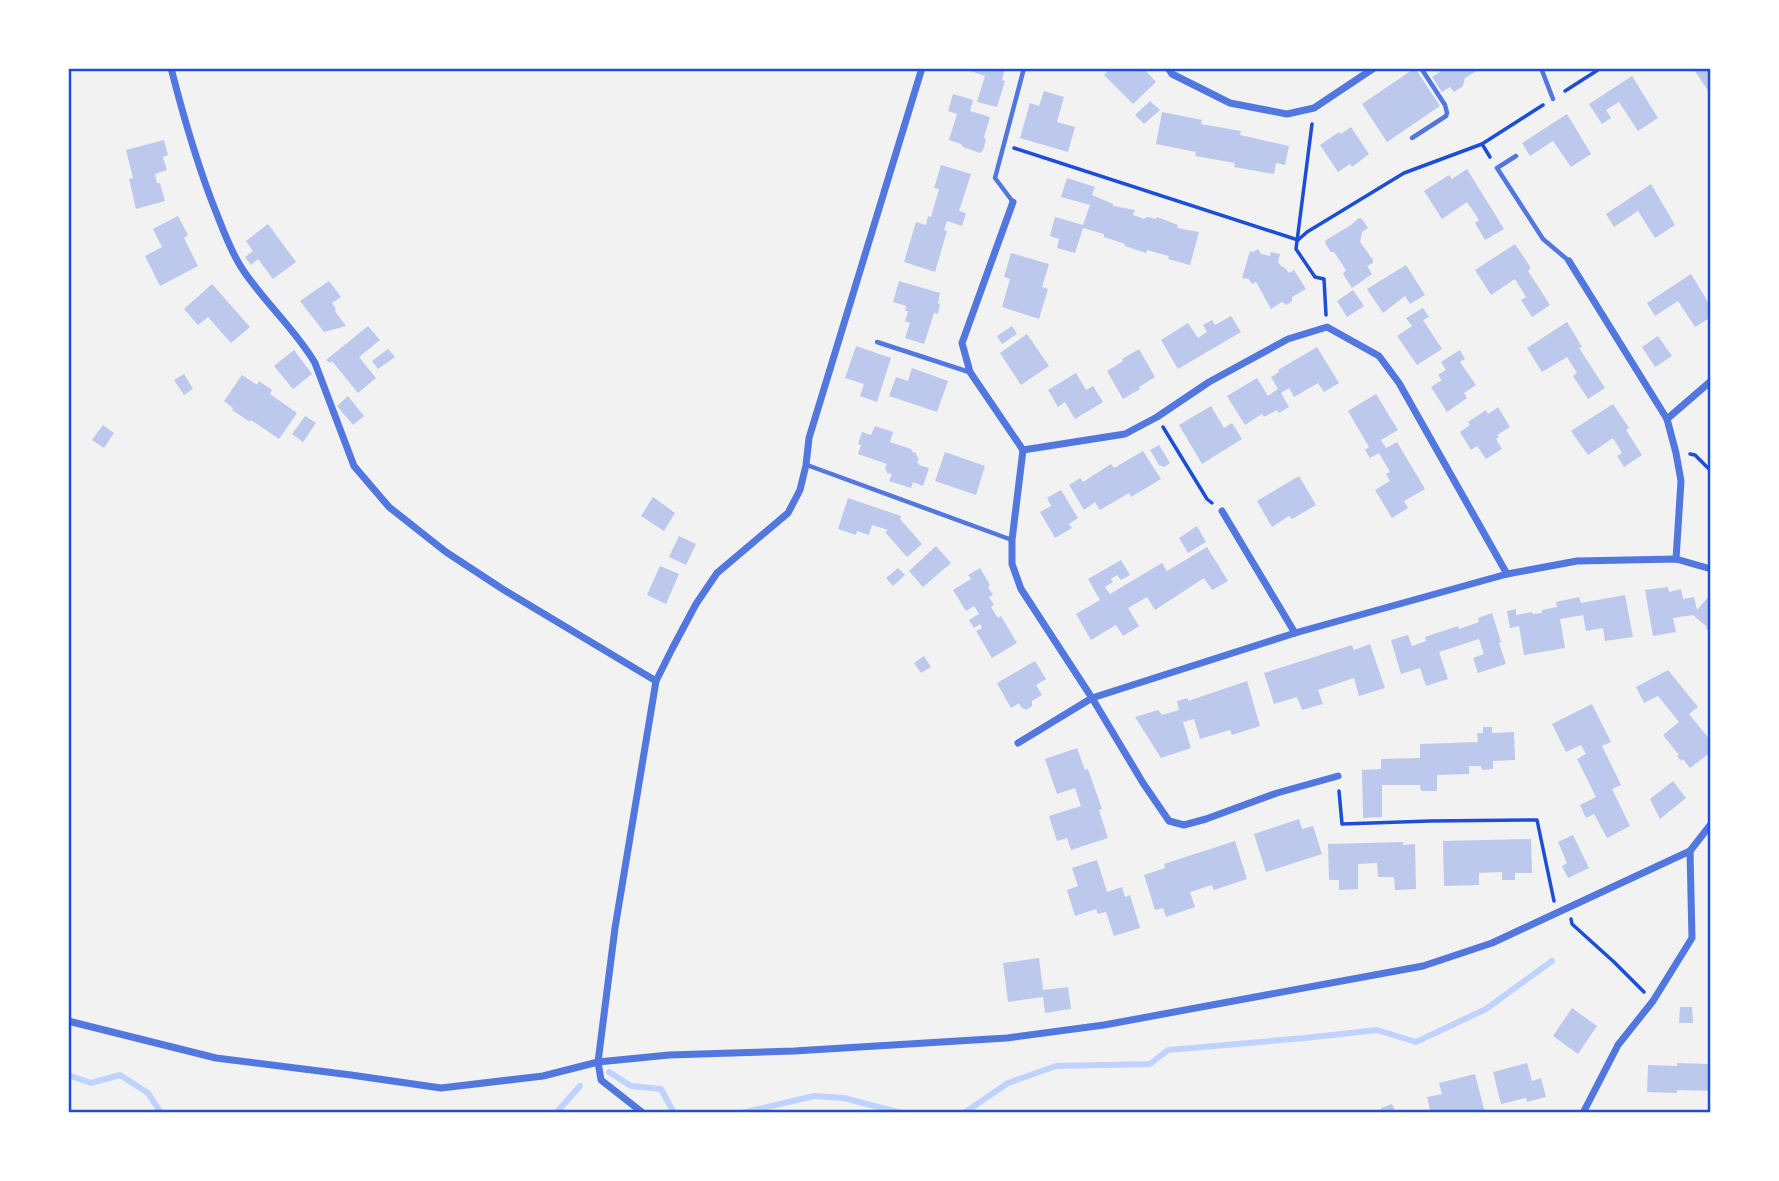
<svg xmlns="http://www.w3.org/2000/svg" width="1779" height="1181" font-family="Arial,sans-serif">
<rect width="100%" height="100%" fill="#f2f2f2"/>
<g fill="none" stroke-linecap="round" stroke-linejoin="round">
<g stroke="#bfd3fe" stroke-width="6">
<path d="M609,1072L631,1086L661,1089L674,1113"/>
<path d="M68,1075L91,1083L120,1075L148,1093L161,1113"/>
<path d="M556,1113L580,1086"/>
<path d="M742,1113L814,1096L844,1098L901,1113"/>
<path d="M964,1113L1008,1083L1056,1066L1150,1064L1168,1050L1305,1038L1377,1030L1416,1042L1486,1009L1552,961"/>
</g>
</g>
<g fill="#bdc9ec">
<path d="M962,68H1005L1002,80L1005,81L997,107L977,102L985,76Z"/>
<path d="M1103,68H1143L1156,82L1133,104L1104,75L1107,72Z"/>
<path d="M1415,68L1440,106L1387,142L1362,104Z"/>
<path d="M1438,68H1484L1479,71L1478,70L1465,78L1463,86L1454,92L1450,87L1442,92L1432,77L1440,72Z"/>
<path d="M1693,68H1711V95Z"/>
<path d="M1632,76L1658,118L1638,131L1619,102L1606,110L1611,118L1602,124L1589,104Z"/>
<path d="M1044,91L1064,97L1057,122L1075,127L1068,152L1020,138L1030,103L1039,106Z"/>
<path d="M953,94L973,100L970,111L990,117L984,137L986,140L983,150L980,153L963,147L961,144L949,140L957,114L948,111Z"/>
<path d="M1150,101L1160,110L1144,124L1135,115Z"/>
<path d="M1162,112L1202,120L1201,124L1241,131L1240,135L1289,146L1285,165L1276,163L1274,174L1234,167L1235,163L1195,156L1196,152L1156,144Z"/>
<path d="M1567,114L1591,154L1571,167L1553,141L1530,156L1522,143Z"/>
<path d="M1351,127L1369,154L1352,167L1350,164L1338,172L1320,145L1339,132L1341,134Z"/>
<path d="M164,140L168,155L163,157L167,170L155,174L157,183H160L165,201L136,209L129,179L133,178L126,150Z"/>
<path d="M941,165L971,174L959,211L966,213L962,226L947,221L944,230L947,231L935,272L904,262L916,222L926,225L928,216L931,217L939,189L934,188Z"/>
<path d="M1467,169L1504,229L1485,240L1475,223L1479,220L1467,202L1442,219L1424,191L1449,175L1452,179Z"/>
<path d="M1067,178L1095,187L1092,195L1113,204V206L1135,210L1133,215L1144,219L1147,217L1156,219L1157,217L1178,225L1177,228L1199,232L1190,265L1168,259L1169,256L1147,250L1146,253L1125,246V244L1104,237V234L1083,228L1075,253L1057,248L1059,239L1050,236L1055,217L1083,225L1090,205L1061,197Z"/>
<path d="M1651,184L1675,225L1655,238L1638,211L1614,227L1606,214Z"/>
<path d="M178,216L188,235L184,238L198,266L160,286L145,256L162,247L153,229Z"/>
<path d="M1359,218L1362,219L1368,228L1362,232L1360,242L1373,260V263L1367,266L1372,274L1352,288L1343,274L1346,270L1334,252H1331L1325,243L1326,240L1351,225Z"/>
<path d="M268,224L296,262L273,279L258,259L251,265L245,257L253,251L246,241Z"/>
<path d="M1515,244L1531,268L1528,271L1550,305L1532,317L1521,300L1526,297L1515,279L1491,295L1475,270Z"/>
<path d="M1258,249L1261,254L1270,256L1271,252L1280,254L1278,262L1281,266L1285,268L1289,273L1294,270L1306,289L1292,297V301L1287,305L1282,302L1271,309L1256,282L1252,284L1249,279L1242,278L1250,251L1253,252Z"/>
<path d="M1011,253L1049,264L1042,287L1048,289L1039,319L1002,307L1010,279L1004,277Z"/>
<path d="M1406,265L1425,295L1410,304L1405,296L1383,313L1367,289Z"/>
<path d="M1691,274L1711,307V317L1695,327L1678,301L1655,316L1647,303Z"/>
<path d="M329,281L341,297L332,303L336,309L335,311L346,326L324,332L300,301Z"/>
<path d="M899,281L940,293L938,303L940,304L938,314L934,313L924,344L905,338L910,323L905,321L908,311H905L906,306L893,302Z"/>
<path d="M212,284L250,327L231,343L208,317L198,325L184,309Z"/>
<path d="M1353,290L1364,306L1347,317L1337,301Z"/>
<path d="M1423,308L1429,317L1423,320L1442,349L1417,365L1397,336L1412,326L1406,318Z"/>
<path d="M1231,316L1241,332L1178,369L1161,340L1188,323L1198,338L1207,332L1203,325L1212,320L1215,325Z"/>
<path d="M1567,322L1582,347L1579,348L1605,388L1588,399L1573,376L1577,373L1567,357L1542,372L1527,348Z"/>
<path d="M368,326L380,340L359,357L376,378L358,393L332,361L330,363L326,360Z"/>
<path d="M1012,326L1017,334L1002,344L997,336Z"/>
<path d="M1027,334L1049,366L1021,385L1000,353Z"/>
<path d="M1658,336L1672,356L1655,367L1642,347Z"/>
<path d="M856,346L891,358L877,402L860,396L864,384L845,378Z"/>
<path d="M1317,347L1339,383L1324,392L1318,383L1294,397L1289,388L1281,393L1289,407L1279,413L1277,410L1264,417L1262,414L1245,425L1227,396L1257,378L1268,396L1278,389L1271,377L1279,372L1278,370Z"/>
<path d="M388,349L395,357L378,369L372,361Z"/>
<path d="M1139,349L1155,377L1139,387L1140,389L1123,399L1107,371L1123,361L1122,359Z"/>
<path d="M294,350L312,374L293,389L274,366Z"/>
<path d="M1460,350L1465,359L1460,362L1476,385L1464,393L1467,398L1447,412L1431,387L1442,380L1438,375L1446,370L1441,362Z"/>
<path d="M912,368L948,381L937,412L889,396L896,377L908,381Z"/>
<path d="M1076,373L1086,390L1093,386L1103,402L1075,419L1065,402L1058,407L1048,390Z"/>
<path d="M184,374L193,389L184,395L174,380Z"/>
<path d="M242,375L257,385L259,381L272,390L270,394L297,413L279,439L251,420L250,422L232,410L233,408L224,401Z"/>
<path d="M1376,394L1398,430L1381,440L1386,448L1397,442L1425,489L1404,501L1408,508L1392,518L1375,490L1390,481L1386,474L1390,472L1379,453L1370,458L1365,450L1369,447L1348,411Z"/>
<path d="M348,396L364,416L353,425L337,406Z"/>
<path d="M1613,404L1629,428L1626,430L1642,455L1624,467L1617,456L1622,453L1613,438L1588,455L1571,431Z"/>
<path d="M1211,406L1224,428L1232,423L1242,439L1202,464L1179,425Z"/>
<path d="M1498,407L1510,427L1497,435L1499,437L1496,439L1502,449L1486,459L1477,446L1471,450L1460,432L1470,425L1468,422L1486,410L1488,414Z"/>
<path d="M305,416L316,423L303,442L292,434Z"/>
<path d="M103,425L114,433L104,448L92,440Z"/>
<path d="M875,426L893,432L890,442L911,449L913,453L915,452L919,460L917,461L919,465L929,468L923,486L913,482L911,488L889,481L892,474L887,473L885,468L887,464L858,454L861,445L858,444L862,432L871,435Z"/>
<path d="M1159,445L1170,463L1164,467L1159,465L1150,450Z"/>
<path d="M1143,451L1161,479L1131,497L1129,493L1100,510L1095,502L1084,510L1069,485L1080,478L1083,482L1111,464L1114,468Z"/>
<path d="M945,452L985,466L976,495L935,481Z"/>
<path d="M1299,476L1316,505L1292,519L1289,516L1272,527L1257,501Z"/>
<path d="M1061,490L1078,518L1069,524L1072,528L1055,538L1040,512L1051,506L1047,498Z"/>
<path d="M653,497L675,513L664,531L641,516Z"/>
<path d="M848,498L901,516L900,519L922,544L907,557L885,532L888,530L872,525L869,535L857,531L856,535L838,529Z"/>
<path d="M1197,526L1206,542L1188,553L1179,538Z"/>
<path d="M679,536L696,544L686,565L669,557Z"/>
<path d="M936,546L951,563L923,587L909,571Z"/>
<path d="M1207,547L1228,581L1212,590L1204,578L1155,610L1147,597L1128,608L1139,626L1123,636L1116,625L1091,640L1076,614L1100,600L1088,579L1121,560L1130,575L1121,580L1117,575L1111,579L1113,582L1105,587L1110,594L1162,563L1167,571Z"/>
<path d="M660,566L679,574L666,604L647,595Z"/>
<path d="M898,568L905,575L893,586L886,578Z"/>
<path d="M980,568L990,585L988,587L993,595L989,597L994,605L991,607L998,618L1001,616L1017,643L992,658L976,631L982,628L980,624L974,628L969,620L979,614L974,606L966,611L953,590L971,579L968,575Z"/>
<path d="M1668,587L1669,592L1681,589L1683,599L1694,597L1697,610L1711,594V633L1706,629L1707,627L1693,615L1673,618L1676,632L1653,636L1645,590Z"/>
<path d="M1625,595L1633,637L1605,641L1603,628L1586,631L1583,615L1560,619L1565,648L1524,655L1519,626L1510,628L1507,611L1516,609V615L1532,612L1533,614L1542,613V610L1557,607L1556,602L1579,597L1581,603Z"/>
<path d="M1492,613L1501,642L1499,643L1506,664L1478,673L1473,658L1484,654L1479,639L1439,652L1448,679L1426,686L1420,668L1401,674L1391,640L1408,635L1412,646L1426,641L1425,637L1458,626L1459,629L1479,622L1478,618Z"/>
<path d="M1370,644L1385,688L1359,696L1354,678L1318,690L1323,704L1302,710L1297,697L1274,704L1264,673L1352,645L1354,650Z"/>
<path d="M924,656L931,667L921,673L914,663Z"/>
<path d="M1035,661L1046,679L1036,685L1042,695L1032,701V706L1026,710L1021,707L1019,703L1011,708L997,683Z"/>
<path d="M1668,670L1698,707L1689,714L1711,741V752L1690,768L1683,759L1681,761L1677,756L1679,755L1663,735L1679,722L1658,696L1644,703L1636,687Z"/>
<path d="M1247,681L1260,726L1232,735L1230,730L1200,739L1194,719L1183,722L1191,748L1161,758L1135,717L1158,710L1162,715L1179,710L1177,701L1188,698V701Z"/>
<path d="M1592,704L1611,742L1602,746L1621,785L1612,789L1630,826L1607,838L1594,814L1586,818L1580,805L1596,797L1577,759L1586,754L1581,745L1566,752L1552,724Z"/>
<path d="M1483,727H1492V733L1514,732L1515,760L1493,761V769L1482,770L1481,766H1469V774L1437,775V791H1421L1420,785H1382V817L1363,818L1362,770L1381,769V759L1420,758V744L1478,742L1477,733H1483Z"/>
<path d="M1077,748L1085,770L1088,769L1096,792L1102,809L1099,810L1108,838L1071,850L1067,838L1057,841L1049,816L1081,806L1075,788L1057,794L1045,759Z"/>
<path d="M1673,781L1686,798L1660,819L1650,799Z"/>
<path d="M1299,819L1302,829L1313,826L1322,854L1266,872L1254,834Z"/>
<path d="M1573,835L1589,868L1568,878L1562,866L1567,863L1558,842Z"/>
<path d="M1531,839L1532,873H1515V880H1502V872L1479,873V885L1444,886L1443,841Z"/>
<path d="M1235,841L1247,879L1214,890L1212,885L1190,892L1195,907L1166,917L1163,908L1155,910L1144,875L1165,868L1164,864Z"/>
<path d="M1403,842V845L1415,844L1416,889L1395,890L1394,877H1378L1377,863L1358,864V889L1339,890V880H1329L1328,844Z"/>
<path d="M1097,860L1107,892L1122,887L1125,897L1130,895L1140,928L1114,936L1106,912L1098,914L1096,909L1075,916L1067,890L1078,886L1072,868Z"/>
<path d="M1039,958L1043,990L1068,987L1071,1009L1045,1013L1043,997L1008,1002L1003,963Z"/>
<path d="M1680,1007H1692L1693,1023H1679Z"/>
<path d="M1572,1008L1597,1026L1578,1054L1553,1036Z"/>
<path d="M1527,1063L1532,1081L1541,1078L1546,1097L1527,1102L1526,1098L1501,1104L1493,1072Z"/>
<path d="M1677,1063L1711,1064V1091L1677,1090V1093L1647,1092L1648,1065L1677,1066Z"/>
<path d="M1475,1074L1485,1113H1431L1427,1097L1442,1094L1439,1083Z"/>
<path d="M1392,1104L1396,1113H1382L1381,1108Z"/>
</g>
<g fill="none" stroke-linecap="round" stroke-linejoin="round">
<g stroke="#1d4ed8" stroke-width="3.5">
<path d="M1565,91L1601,68"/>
<path d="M1312,124L1296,249L1315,277L1324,279L1326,315"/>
<path d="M1482,144L1490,157"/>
<path d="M1014,148L1298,240L1307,232L1404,173L1482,144L1543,105"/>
<path d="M1163,427L1207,499L1212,503"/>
<path d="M1690,454L1695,455L1710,470"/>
<path d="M1339,791L1342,824L1430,821L1537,820L1554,901"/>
<path d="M1571,919L1572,924L1614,962L1644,992"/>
</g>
<g stroke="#5277de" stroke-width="4.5">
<path d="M1541,68L1553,99"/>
<path d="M1412,138L1446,116L1447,113L1445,105L1421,68"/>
<path d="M1516,156L1497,168L1543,239L1569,261"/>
<path d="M1013,202L995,178L1024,68"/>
<path d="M877,342L969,372"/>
<path d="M807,465L1012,540"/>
</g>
<g stroke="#5277de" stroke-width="7">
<path d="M171,68C184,119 198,168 218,217C225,235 232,254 243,270C265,303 295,329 315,363L354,466L389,507L446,552L504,590L656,681"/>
<path d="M1168,68L1172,74L1230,103L1287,114L1314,108L1374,68"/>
<path d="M1013,202L962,343L970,372L1023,450L1012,540V564L1021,589L1092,698L1143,783L1169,821L1184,825L1206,819L1277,793L1338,776"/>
<path d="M1569,261L1667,419L1676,453L1681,481L1676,559"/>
<path d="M1667,419L1711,381"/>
<path d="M1023,450L1125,434L1157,417L1209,382L1288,339L1327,327L1379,356L1399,383L1507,574"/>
<path d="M1222,511L1295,633"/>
<path d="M1018,743L1092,698L1295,633L1507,574L1577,561L1676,559L1711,569"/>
<path d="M68,1021L216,1058L351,1075L441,1088L543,1076L598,1062L669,1055L794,1051L1007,1038L1104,1025L1423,966L1492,943L1690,851L1711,824"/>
<path d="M643,1113L601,1080L598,1062L615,928L656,681L672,649L696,604L717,573L788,513L800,490L806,465L809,438L922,68"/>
<path d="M1583,1113L1618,1045L1653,1001L1692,938L1690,851"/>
</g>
</g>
<rect width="1779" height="1181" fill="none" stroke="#ffffff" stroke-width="140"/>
<rect x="70" y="70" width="1639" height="1041" fill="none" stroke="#1d4ed8" stroke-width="2.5"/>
</svg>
